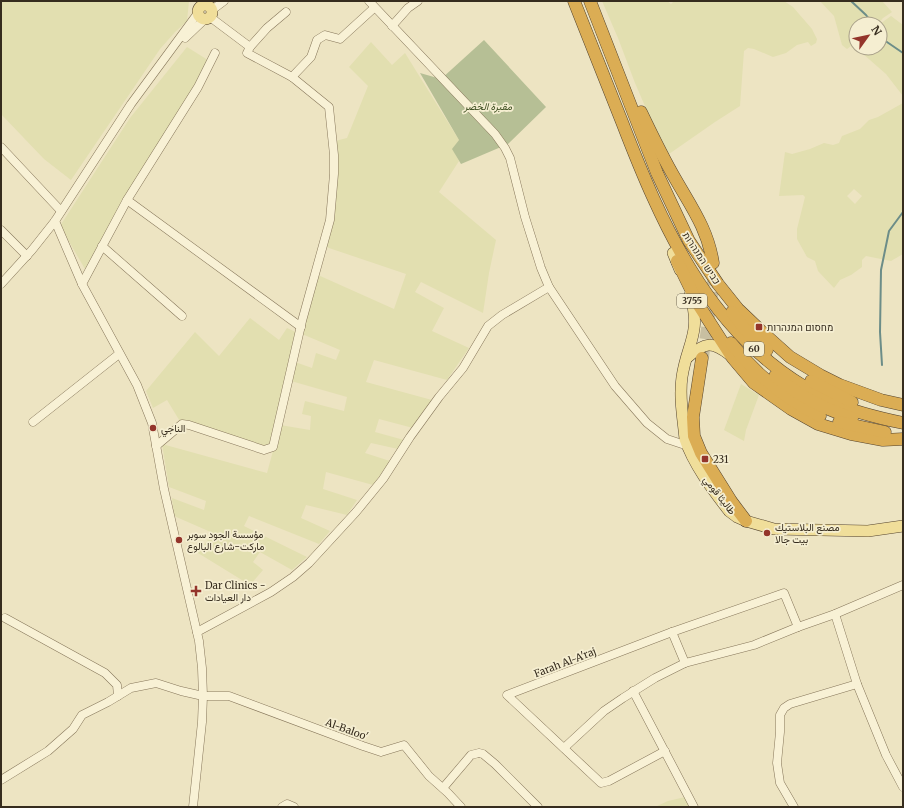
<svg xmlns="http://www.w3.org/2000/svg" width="904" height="808" font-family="Merriweather,Vazirmatn,Heebo,serif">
<rect width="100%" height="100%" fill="#ede4c2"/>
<g fill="#e2dfb0" fill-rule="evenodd">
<path d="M1,1H189L187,21L175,32L160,49L71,180L44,159L1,114Z"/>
<path d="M602,1H667L671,4L674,1H784L793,7L812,29L817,39L816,43L811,46L808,42L797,45L786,53L773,57L754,49L748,48L744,51L740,106L715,122L669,154L654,127L635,83L618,38Z"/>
<path d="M820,1H882L892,12L883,18L878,24H856V42L847,49L842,45L834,16Z"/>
<path d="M891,16L903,25V96L886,74L862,53L851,47L856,43V48H880V24Z"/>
<path d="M371,42L392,65L405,53L459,140L453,149L459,161L439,192L496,240L489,273L483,313L421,282L415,292L444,308L432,331L469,348L447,380L374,360L366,382L432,400L413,428L379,419L375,432L404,440L398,449L371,443L365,453L390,461L373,485L326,472L323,489L357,500L347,515L306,505L301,518L330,531L319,544L249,516L244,526L307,557L292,570L260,552L253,562L263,570L250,585L198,553L213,533L174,516L172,498L204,510L206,501L169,487L162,444L267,473L280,425L310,430L311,416L302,414L305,401L344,411L347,397L291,381L295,362L312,368L316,353L336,360L340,350L302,334L318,275L394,309L406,274L326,247L338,162L335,141L347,138L368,86L349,67Z"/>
<path d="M187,47L211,62L85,269L60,226L130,118Z"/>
<path d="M903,103V254L891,261L866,256L862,260V267L851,275L840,280L834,288L818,271L815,261L807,257L797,239V229L805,197L803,195L779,196L785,152L792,154L810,149L824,143L833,145L839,143L842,136L860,129L869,120L878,117ZM854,189L862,196L855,204L847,196Z"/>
<path d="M250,318L279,340L287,328L298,333L271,445L263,447L181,423L167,400L153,408L146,391L195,332L219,356Z"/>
<path d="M741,384L759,395L746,430L744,441L724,430Z"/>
<path d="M685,797L692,807H655L668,801Z"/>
</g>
<path fill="#b6bf95" d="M484,40L546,107L508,144L461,164L452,149L459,140L420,73L441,79Z"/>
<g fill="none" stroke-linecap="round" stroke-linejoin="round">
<g stroke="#6c8d88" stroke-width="2">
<path d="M851,1L866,15L873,24"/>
<path d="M880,34L884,40L903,53"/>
<path d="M882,365L880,332L881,270L889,231L903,212"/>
</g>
<path stroke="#c8bfa1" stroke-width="12" stroke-dasharray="12 6" stroke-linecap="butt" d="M703,357L712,294L714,272"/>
<g stroke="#86765a" stroke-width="9">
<g id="minor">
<path d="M369,1L495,134L505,148L510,158L525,217L541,268L549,287L615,386L647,423L667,439L688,446"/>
<path d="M212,10L224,1"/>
<path d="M392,26L408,8L418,1"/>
<path d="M185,38L205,19"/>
<path d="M250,47L267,28L286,12"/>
<path d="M292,77L311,57L317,40L325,35L340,39L374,8"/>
<path d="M1,147L61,211"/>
<path d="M127,200L301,327"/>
<path d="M55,221L82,284L137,385L152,423L164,489L199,641L202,668L203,696L202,722L193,807"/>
<path d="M1,230L27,256"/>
<path d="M102,246L182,316"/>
<path d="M1,284L32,250L55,221L131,104L198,13"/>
<path d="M82,284L127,200L198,87L215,53"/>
<path d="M33,422L119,354"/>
<path d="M156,446L182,424L189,425L264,450L273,447L302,321L330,220L334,174V155L329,107L292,77L247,53L250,47L210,17"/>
<path d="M835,614L857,684L886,755L903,787"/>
<path d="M5,618L105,673L117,685L118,696"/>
<path d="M197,632L271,592L293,577L309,563L356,512L383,479L410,437L439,397L463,368L488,326L502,315L549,287"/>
<path d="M672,632L685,663"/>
<path d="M633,691L694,807"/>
<path d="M564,748L604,711L623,698L655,678L685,663L754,645L798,627L835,614L903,585"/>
<path d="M665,751L609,781L601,783L507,695L672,632L784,593L798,627"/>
<path d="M1,780L48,751L73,729L82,715L108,702L131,688L156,683L181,691L203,696H229L363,746L381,752L404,745L429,776L448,793L461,807"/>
<path d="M443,788L471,755L479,753L483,754L495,764L538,807"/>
<path d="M282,807L287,804L294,807"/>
<path d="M794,807L780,783L777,763L780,732V715L784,708L790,704L857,684"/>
</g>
</g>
<g stroke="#54432e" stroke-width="12">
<g id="major">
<circle cx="205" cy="12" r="7"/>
<path d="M673,253L680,270"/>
<path d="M690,295C702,333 687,343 682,377C679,397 683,418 685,439C693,464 713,490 729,511L737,517L746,521L774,529L868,531L903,526"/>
<path d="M688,357C705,342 712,341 730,355"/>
</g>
</g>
<g stroke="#54432e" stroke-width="13">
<g id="highway">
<path d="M574,1C590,41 606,82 622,122C661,223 707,329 805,387C813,392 822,398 831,402C854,412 879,418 903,423"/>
<path d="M590,1L657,173L689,241L718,284L738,309L761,331L790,357L820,375L840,385L881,400L903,405"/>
<path d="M641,112C652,135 663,158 676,180C692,208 708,230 713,263"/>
<path d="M677,261L698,304L732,357L754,383L791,409L818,424L851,434L883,440L903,439"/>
<path d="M732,312L744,328L767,350"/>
<path d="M731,343C755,373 785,399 820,416"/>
<path d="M702,358L693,417L694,436L701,453L731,501L746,521"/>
<path d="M775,376C800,396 822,408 852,418"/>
<path d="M811,381L852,402"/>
<path d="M839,422L885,432"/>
</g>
</g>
<use href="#minor" stroke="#f8f1d5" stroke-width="8"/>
<use href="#major" stroke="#f0de9a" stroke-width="11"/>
<use href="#highway" stroke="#dbad54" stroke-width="12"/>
</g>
<g fill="#94352b" stroke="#f5eed1" stroke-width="1.5">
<rect x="755" y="323" width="8" height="8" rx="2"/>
<circle cx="153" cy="428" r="4"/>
<rect x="701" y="455" width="8" height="8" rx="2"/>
<circle cx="767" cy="533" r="4"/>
<circle cx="179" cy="540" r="4"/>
<path d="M194 585h4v4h4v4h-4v4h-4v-4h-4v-4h4z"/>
</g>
<g text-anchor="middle" stroke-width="3.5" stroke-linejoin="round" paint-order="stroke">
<g fill="#f5eed1" stroke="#6f6654" stroke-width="1">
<rect x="677" y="294" width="30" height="14" rx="3"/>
<rect x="744" y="342" width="20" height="14" rx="3"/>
</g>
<g font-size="9" font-weight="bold" fill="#362c1e">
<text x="692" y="304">3755</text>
<text x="754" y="352">60</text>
</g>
<g font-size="10" font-style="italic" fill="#425225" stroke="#f5eed1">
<text x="488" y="110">مقبرة الخضر</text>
</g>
<g font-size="10" fill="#362c1e" stroke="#f5eed1">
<text transform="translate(702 258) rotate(57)" y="4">כביש המנהרות</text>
<text transform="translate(720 495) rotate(52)" y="4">طاليثا قومي</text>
<text transform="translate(565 662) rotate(-21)" y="4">Farah Al-A'raj</text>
<text transform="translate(347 729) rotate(20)" y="4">Al-Baloo'</text>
</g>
<g font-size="10" fill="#362c1e" stroke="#f5eed1" text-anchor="start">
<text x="767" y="331">מחסום המנהרות</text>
<text x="161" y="432">الناجي</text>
<text x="713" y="463">231</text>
<text x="775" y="531">مصنع البلاستيك<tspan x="775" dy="12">بيت جالا</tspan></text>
<text x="187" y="538">مؤسسة الجود سوبر<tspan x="187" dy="12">ماركت-شارع البالوع</tspan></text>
<text x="205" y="589">Dar Clinics -<tspan x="205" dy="12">دار العيادات</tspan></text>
</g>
</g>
<rect width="904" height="808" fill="none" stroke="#362c1e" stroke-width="4"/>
<g transform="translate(868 36) rotate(57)"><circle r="19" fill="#f5eed1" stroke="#a9a089"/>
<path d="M0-3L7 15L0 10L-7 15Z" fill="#94352b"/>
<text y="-6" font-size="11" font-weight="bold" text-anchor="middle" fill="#362c1e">N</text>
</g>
</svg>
